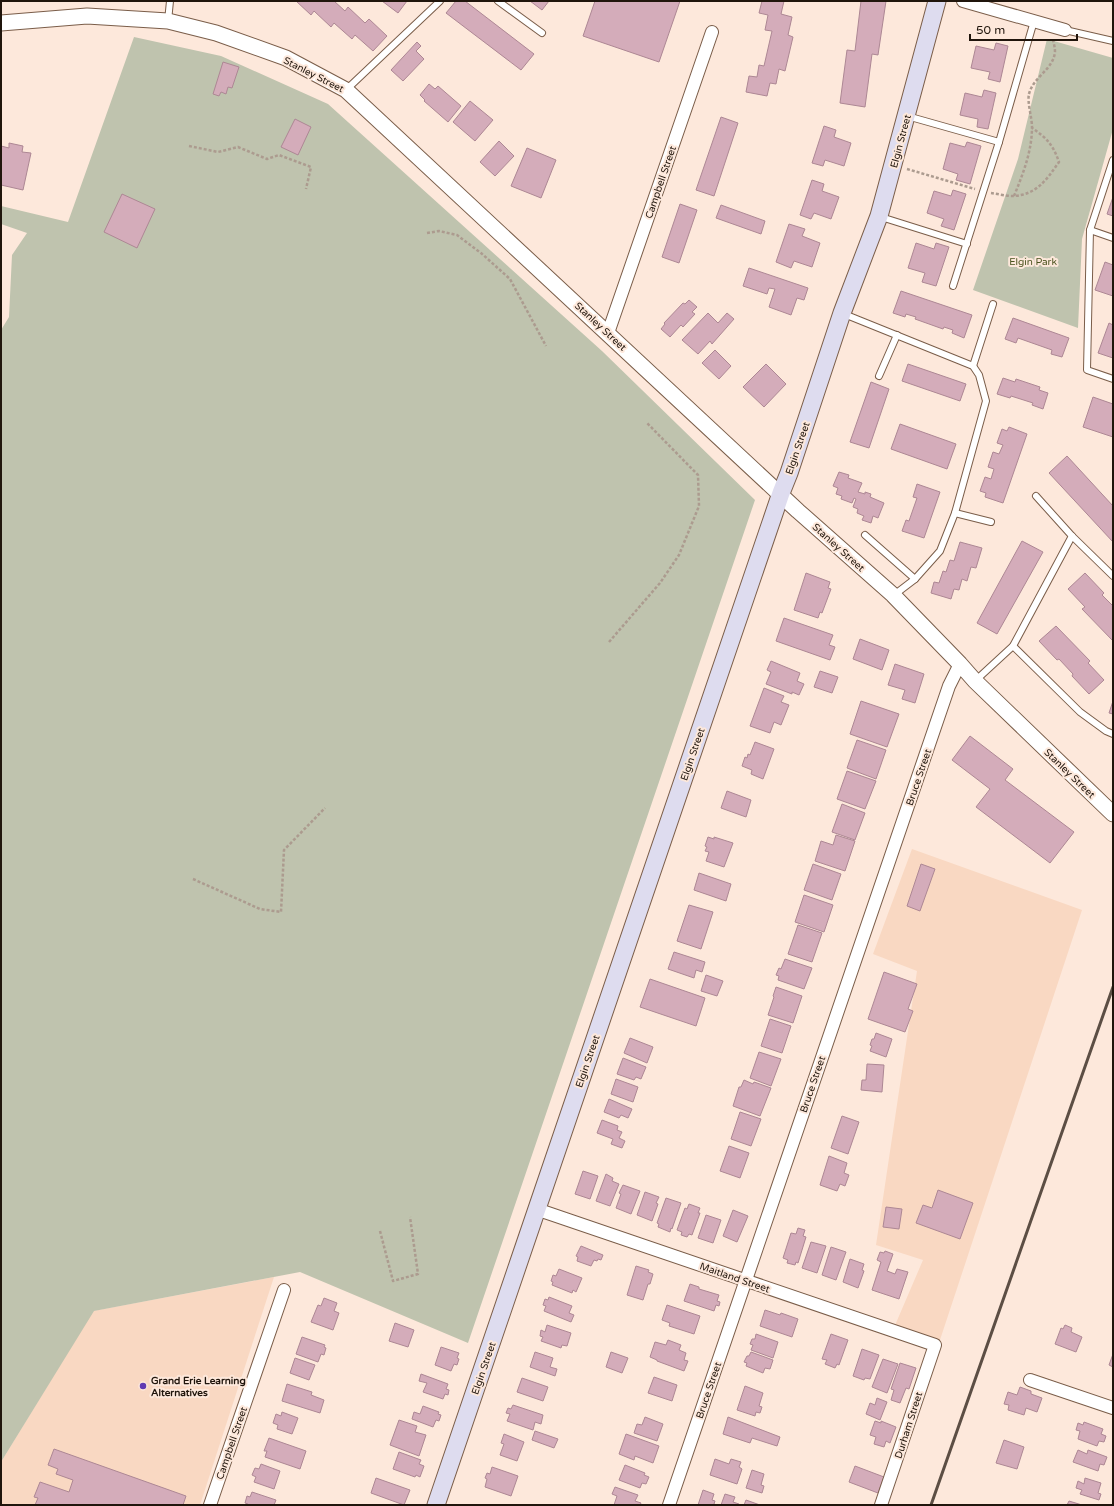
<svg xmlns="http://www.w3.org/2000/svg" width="1114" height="1506" font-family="'Varela Round',sans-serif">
<rect width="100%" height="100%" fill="#fde8db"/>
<g fill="#f9d8c2">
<path d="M912,849L1082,910L938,1346L893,1330L923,1260L876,1245L917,971L873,954Z"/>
<path d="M274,1277L200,1505H1V1462L93,1311Z"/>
</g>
<g fill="#bfc3ae">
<path d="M134,37L221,56L328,104L602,351L755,500L468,1343L300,1272L94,1311L1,1462V330L9,317L12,255L27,233L1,224V206L68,222Z"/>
<path d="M1047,39L1113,58V129L1082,239L1078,328L973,290L1018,159Z"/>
</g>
<g fill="#d4acba" stroke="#ad8794">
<path d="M296,1H334L345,11L348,7L365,23L369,19L387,36L373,51L355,35L352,39L334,23L331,27L314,11L311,15Z"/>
<path d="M382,1H407L398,13Z"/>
<path d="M456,1H465L534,54L521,70L446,13Z"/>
<path d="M530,1H549L542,10Z"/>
<path d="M595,1H680L659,62L583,36Z"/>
<path d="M762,1H784L781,14L792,17L788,35L793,37L785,71L779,69L776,84L770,83L767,96L746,92L749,76L757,77L759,65L764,66L772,31L765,30L768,15L759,13Z"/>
<path d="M861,1H886L878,55L872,54L865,107L840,103L847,50L855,51Z"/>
<path d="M417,42L421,46L416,51L424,59L403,81L391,70Z"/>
<path d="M996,43L1008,46L1000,82L988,79L990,72L971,68L976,46L994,50Z"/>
<path d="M223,62L239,67L232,88L228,87L226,94L221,92L219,96L213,94Z"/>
<path d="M429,84L435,89L438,86L461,106L448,122L424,101L425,100L420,95Z"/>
<path d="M984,90L996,93L988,129L977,127L978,119L960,115L965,93L982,97Z"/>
<path d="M470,101L493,120L475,141L453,122Z"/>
<path d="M721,117L738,123L714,196L696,190Z"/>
<path d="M295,119L311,127L298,155L281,147Z"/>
<path d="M824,126L836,130L834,137L851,143L844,166L825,160L823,166L812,163Z"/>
<path d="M499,141L514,156L495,176L480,162Z"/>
<path d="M967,142L981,146L970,184L956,180L958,174L943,169L950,143L965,147Z"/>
<path d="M9,143L23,146L22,152L31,153L23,190L1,185V146L9,148Z"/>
<path d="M527,148L556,160L541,198L511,186Z"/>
<path d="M812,180L824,184L822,191L839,197L831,219L814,213L811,219L800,215Z"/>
<path d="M953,190L966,194L954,230L941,226L944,219L927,213L934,191L951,196Z"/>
<path d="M122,194L155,209L137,248L104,232Z"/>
<path d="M1113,197V216L1107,214Z"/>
<path d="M680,204L697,210L679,263L662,257Z"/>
<path d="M721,205L765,221L761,234L716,218Z"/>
<path d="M789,224L805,229L802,236L820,243L812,267L794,261L791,268L776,262Z"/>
<path d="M916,243L934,249L936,243L949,247L936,286L922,282L925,273L908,268Z"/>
<path d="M1105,262L1113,265V296L1095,290Z"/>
<path d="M749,268L808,288L804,300L797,298L791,315L769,307L775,289L769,288L767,294L743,286Z"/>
<path d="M901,291L972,315L964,338L952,333L953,330L944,327L943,329L915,319L916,317L906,314L905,317L893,313Z"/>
<path d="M689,300L697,307L692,312L695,314L683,327L681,325L670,337L661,329L665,324L664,323L683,303L685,304Z"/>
<path d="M708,313L718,323L727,313L734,319L712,344L710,341L698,354L682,340Z"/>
<path d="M1013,318L1069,338L1062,357L1051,354L1052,350L1018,338L1016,343L1005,339Z"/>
<path d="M1109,323L1113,325V358L1098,353Z"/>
<path d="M715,350L731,366L719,379L702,363Z"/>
<path d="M766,364L786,384L764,407L743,387Z"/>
<path d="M908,364L966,384L960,401L902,381Z"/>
<path d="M1003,378L1015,382L1016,379L1040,387L1039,390L1048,393L1043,409L1032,405L1033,403L1011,396L1010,398L997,394Z"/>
<path d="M871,382L889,389L869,448L850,442Z"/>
<path d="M1093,397L1113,404V437L1083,427Z"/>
<path d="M900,424L956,444L947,469L891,449Z"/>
<path d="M1009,427L1027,434L1003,503L985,497L986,493L980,491L985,477L991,479L994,469L988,467L993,452L999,454L1003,445L997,443L1002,429L1007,431Z"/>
<path d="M1067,456L1113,506V542L1049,473Z"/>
<path d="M839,472L849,475L848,478L862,483L858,492L865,494V492L871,494L870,497L884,503L878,518L873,516L871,523L862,520L864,516L857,513L858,509L853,507L856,499L854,498L852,503L841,499L842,496L836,494L838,488L833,486Z"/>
<path d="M917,484L940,492L924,538L902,531L906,520L909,521L917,498L913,497Z"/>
<path d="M1022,541L1043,552L997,634L977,623Z"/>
<path d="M960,542L982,548L976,568L971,567L967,581L962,579L959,590L954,589L951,599L931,593L934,582L939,583L943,571L946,572L950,560L954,561Z"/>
<path d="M806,573L830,582L828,588L831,589L822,613L820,612L818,618L794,610Z"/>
<path d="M1085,573L1104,593L1102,595L1113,606V641L1082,609L1085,607L1068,589Z"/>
<path d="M784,618L833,635L829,645L835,647L830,660L776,641Z"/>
<path d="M1056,626L1090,661L1088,663L1104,680L1089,694L1072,676L1073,674L1059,659L1057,660L1039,641Z"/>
<path d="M860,639L889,650L882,670L853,659Z"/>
<path d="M771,661L800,673L797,681L804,684L799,695L792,692V694L766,684L771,672L767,670Z"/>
<path d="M895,664L924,674L915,703L902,699L905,690L888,685Z"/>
<path d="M820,671L838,677L832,693L814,687Z"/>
<path d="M764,688L784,696L781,702L789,705L781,725L774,722L770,733L750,726Z"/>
<path d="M861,701L899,714L887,747L850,734Z"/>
<path d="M1113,701V714L1109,713Z"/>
<path d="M970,736L1013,769L1005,780L1074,832L1050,863L976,807L990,789L952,760Z"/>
<path d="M857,740L886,750L876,779L847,768Z"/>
<path d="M755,742L774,749L763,779L751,774L752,770L742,766L745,757L747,758L748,754L750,755Z"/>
<path d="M847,771L876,781L865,809L837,799Z"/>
<path d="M727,791L751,800L746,817L721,808Z"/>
<path d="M842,804L865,813L855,840L832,832Z"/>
<path d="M836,835L855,841L845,871L815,861L821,841L833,845Z"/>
<path d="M708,837L714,839V837L733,843L724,867L706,861L709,852L705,851L707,847L705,846Z"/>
<path d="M813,864L841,874L832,900L804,890Z"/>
<path d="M921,864L935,869L920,911L907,906Z"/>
<path d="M699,873L731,884L726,901L694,890Z"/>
<path d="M804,895L833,905L824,932L795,922Z"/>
<path d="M689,905L713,912L701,949L677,941Z"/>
<path d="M798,925L822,933L812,962L788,954Z"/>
<path d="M674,952L705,962L702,972L696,970L694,978L668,969Z"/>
<path d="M785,959L812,968L804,989L778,980L779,976L776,975L779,968L781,969Z"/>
<path d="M884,972L917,984L908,1009L913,1011L905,1032L868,1019Z"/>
<path d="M706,975L723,981L717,996L701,991Z"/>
<path d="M650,979L705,998L696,1026L640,1007Z"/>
<path d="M776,987L802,996L793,1023L768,1015L774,997L773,996Z"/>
<path d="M770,1019L791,1026L782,1053L761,1046Z"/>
<path d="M876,1033L892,1039L886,1057L870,1051L872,1046L870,1045L872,1039H874Z"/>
<path d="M630,1038L653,1047L647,1063L624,1053Z"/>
<path d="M759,1052L781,1059L771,1086L750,1078Z"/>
<path d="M623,1058L646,1067L641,1079L636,1077L634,1080L617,1074Z"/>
<path d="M867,1064L884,1065L882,1092L861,1090L862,1080H866Z"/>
<path d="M616,1079L638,1087L633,1102L611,1094Z"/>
<path d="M744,1080L753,1084L754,1082L771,1088L760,1116L733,1106L739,1087H741Z"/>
<path d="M609,1099L632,1109L628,1118L621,1115L619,1118L604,1112Z"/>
<path d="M740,1112L761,1119L751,1146L731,1139Z"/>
<path d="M842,1116L859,1122L848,1154L831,1148Z"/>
<path d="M602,1120L618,1126L617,1130L622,1132L619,1138L625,1141L622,1148L611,1144L613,1139L597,1133Z"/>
<path d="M729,1146L749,1153L740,1178L720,1171Z"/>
<path d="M829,1156L847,1163L844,1173L849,1175L845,1186L840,1184L837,1191L820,1185Z"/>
<path d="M583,1171L598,1176L590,1199L575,1194Z"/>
<path d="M606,1174L613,1178L612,1181L619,1184L610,1206L596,1201Z"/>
<path d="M623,1185L640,1191L631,1214L616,1208L621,1194L619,1193Z"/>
<path d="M938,1190L973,1203L960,1239L916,1223L923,1205L932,1208Z"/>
<path d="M645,1192L659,1197L656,1203L658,1204L652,1221L637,1215Z"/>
<path d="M666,1198L681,1203L672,1229L671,1228L670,1232L658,1227L659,1224L657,1223Z"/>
<path d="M689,1204L700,1208L698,1213H700L692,1235L689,1234L687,1237L681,1235L682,1232L677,1230L685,1208L687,1209Z"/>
<path d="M886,1207L902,1209L899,1229L883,1227Z"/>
<path d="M733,1210L748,1216L737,1242L723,1236Z"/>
<path d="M706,1215L721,1220L713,1243L698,1238Z"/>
<path d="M798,1228L805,1230L803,1236L806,1237L798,1263L796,1262L795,1265L787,1263L788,1260L783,1258L791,1233L796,1234Z"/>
<path d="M811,1242L826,1246L817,1273L802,1268Z"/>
<path d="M581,1246L603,1255L601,1260L598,1259L597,1261L594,1260L591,1266L577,1261L578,1257L576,1256Z"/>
<path d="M831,1247L846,1252L836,1280L822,1275Z"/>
<path d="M885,1251L893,1254L887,1271L895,1274L897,1269L908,1272L899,1299L872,1290L881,1262L877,1260L880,1252L884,1253Z"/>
<path d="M850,1259L864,1264L862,1270L864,1271L858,1288L843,1282Z"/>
<path d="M636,1266L649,1270L648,1272L653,1274L650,1284H648L643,1300L627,1295Z"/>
<path d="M559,1269L582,1278L576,1292L573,1290L572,1293L552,1285L553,1282L551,1281L553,1275L556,1276Z"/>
<path d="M690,1284L699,1287V1289L719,1295L717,1301L720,1302L719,1306L716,1305L714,1311L684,1301Z"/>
<path d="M549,1297L572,1306L569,1313L574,1315L571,1322L544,1311L546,1306L543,1305L545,1299L548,1300Z"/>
<path d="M324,1298L337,1303L334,1311L339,1313L333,1330L311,1322L318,1305L321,1306Z"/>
<path d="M667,1305L700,1316L694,1334L669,1326L670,1323L662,1320Z"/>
<path d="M765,1310L780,1315L781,1313L798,1319L792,1337L760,1326Z"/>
<path d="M395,1323L414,1330L408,1347L389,1341Z"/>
<path d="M547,1325L571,1333L567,1346L562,1345L561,1348L541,1341L543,1337L540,1336L541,1330L545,1332Z"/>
<path d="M1065,1325L1072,1328L1071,1332L1082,1337L1076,1352L1055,1344L1061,1328L1063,1329Z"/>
<path d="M756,1334L778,1342L773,1358L751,1350L753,1345L750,1344L752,1339H755Z"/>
<path d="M831,1334L848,1340L839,1365L837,1364L835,1368L825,1364L827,1360L822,1359Z"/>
<path d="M302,1337L325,1345L324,1347L326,1348L324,1355L321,1354L318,1362L296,1354Z"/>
<path d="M668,1340L681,1345L679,1350L686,1353L684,1360L688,1361L684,1371L657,1361V1360L650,1357L655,1342L666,1345Z"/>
<path d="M441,1347L459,1353L457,1358L459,1359L457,1365L454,1364L451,1371L435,1365Z"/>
<path d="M862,1349L879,1355L870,1379L865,1378L864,1380L853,1376Z"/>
<path d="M535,1352L553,1358L550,1367L557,1369L555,1376L530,1367Z"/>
<path d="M611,1352L628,1358L622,1373L606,1367Z"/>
<path d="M751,1352L773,1360L770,1369L765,1368L763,1373L746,1366L747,1363L744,1362L747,1356H749Z"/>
<path d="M1113,1354V1367L1109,1365Z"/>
<path d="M295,1358L315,1365L309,1380L290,1373Z"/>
<path d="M883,1359L898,1364L887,1393L872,1387Z"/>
<path d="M900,1363L916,1368L909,1389L906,1388L900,1403L891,1400L894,1390L891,1389Z"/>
<path d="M421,1374L448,1384L446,1389L449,1390L448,1395L445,1394L443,1399L423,1392L427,1383L419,1381Z"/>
<path d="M654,1377L677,1385L672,1401L648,1393Z"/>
<path d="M522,1378L548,1387L543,1401L517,1392Z"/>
<path d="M287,1384L312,1392L311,1395L324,1400L320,1413L282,1401Z"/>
<path d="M745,1386L763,1393L759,1406L762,1407L760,1413L756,1412L755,1416L737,1410Z"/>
<path d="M1020,1387L1031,1391V1394L1042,1398L1037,1412L1026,1408L1024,1415L1008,1410L1009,1405L1004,1404L1008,1392L1017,1395Z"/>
<path d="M877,1398L887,1402L880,1420L866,1414L870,1403L875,1405Z"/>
<path d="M513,1405L543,1415L541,1424L535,1422L533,1430L507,1421L510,1414L506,1413L508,1408L511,1409Z"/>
<path d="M423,1406L439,1412L438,1414L441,1415L439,1421L436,1420L433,1427L412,1419L414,1412L420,1414Z"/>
<path d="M282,1412L298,1418L292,1434L277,1429L278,1425L273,1423L276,1414L281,1416Z"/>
<path d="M645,1417L663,1424L657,1441L634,1433L637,1424L642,1425Z"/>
<path d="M728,1417L780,1437L777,1446L752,1438L750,1443L723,1434Z"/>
<path d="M399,1420L417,1426L415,1432L426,1435L419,1456L390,1445Z"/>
<path d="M875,1421L881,1423V1421L896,1427L890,1443L886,1441L884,1447L874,1444L876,1437L870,1435Z"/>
<path d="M1084,1422L1103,1429L1101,1434L1106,1436L1104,1442L1099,1441L1097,1446L1078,1439L1080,1431L1076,1430L1078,1423L1083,1425Z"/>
<path d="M535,1431L558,1439L554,1448L532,1440Z"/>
<path d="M504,1434L524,1442L517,1461L500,1455L504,1444L501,1443Z"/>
<path d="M626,1434L659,1446L653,1463L635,1456L634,1460L619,1454Z"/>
<path d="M269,1438L306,1451L300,1469L265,1457L267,1451H264Z"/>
<path d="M1004,1440L1024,1447L1017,1469L996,1463Z"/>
<path d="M54,1449L186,1496L183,1505H35L38,1498L34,1497L40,1482L69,1492L73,1480L56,1474L58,1469L48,1465Z"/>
<path d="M1078,1450L1087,1454L1088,1450L1107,1457L1104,1465L1100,1464L1098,1471L1073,1462Z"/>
<path d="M399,1452L421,1460L419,1464L424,1466L420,1477L416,1475L415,1477L393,1469Z"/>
<path d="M715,1459L729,1464L731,1459L741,1462L739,1467L742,1469L737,1484L710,1475Z"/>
<path d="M261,1464L280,1471L274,1489L254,1482L256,1477L252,1475L255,1468L259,1469Z"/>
<path d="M625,1465L645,1473L644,1475L649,1477L646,1484L642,1483L640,1488L619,1480Z"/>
<path d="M855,1466L884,1477L878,1493L849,1482Z"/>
<path d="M492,1467L518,1476L511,1496L485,1487L487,1479L485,1478L487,1473L490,1474Z"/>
<path d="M752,1470L764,1474L761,1485L764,1486L762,1493L746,1488Z"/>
<path d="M376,1478L410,1490L404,1505L371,1493Z"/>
<path d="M1085,1478L1101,1483L1098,1493L1101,1494L1099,1500L1080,1494L1082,1490L1076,1488L1078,1481L1084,1484Z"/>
<path d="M615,1487L638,1495L635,1501L641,1503L640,1505H614L617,1496L612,1494Z"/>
<path d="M703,1490L714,1494L712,1500L715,1501L714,1504L716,1505H698Z"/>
<path d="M252,1492L276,1500L274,1505H247L248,1504L245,1503L247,1496L250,1497Z"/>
<path d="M725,1494L735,1497L733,1502L739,1504L738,1505H721Z"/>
<path d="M746,1500L760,1505H744Z"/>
<path d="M1069,1501L1082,1505H1067Z"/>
</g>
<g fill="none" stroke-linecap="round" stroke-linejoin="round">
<g stroke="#7a5d49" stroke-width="8">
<g id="service">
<path d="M498,1L542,33"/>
<path d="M168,21L170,1"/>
<path d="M1065,30L1113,41"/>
<path d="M347,89L440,1"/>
<path d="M907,116L999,142"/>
<path d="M1113,160L1090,230L1087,370L1113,379"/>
<path d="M881,217L967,244"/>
<path d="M1090,230L1113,238"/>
<path d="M953,286L999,142L1034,21"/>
<path d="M844,314L973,366L979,375L986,401L955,513L940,551L915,579L894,595"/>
<path d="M973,366L993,304"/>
<path d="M879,376L897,335"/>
<path d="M1036,496L1072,536L1113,576"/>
<path d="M955,513L991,522"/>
<path d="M865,535L915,579"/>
<path d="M1013,646L1080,712L1106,731L1113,734"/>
<path d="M975,681L1013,646L1072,536"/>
</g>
</g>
<g stroke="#7a5d49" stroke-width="14">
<g id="minor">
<path d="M963,1L1065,30"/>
<path d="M608,333L712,32"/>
<path d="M536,1209L935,1345L881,1505"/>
<path d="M1030,1380L1113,1408"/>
<path d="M210,1505L284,1290"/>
<path d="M669,1505L949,686L960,664"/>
</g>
</g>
<g stroke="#7a5d49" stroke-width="17">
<path id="tertiary" d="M1,23L87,16L168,21L216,33L286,58L346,90L798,511L893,595L960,664L975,681L1113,814"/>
</g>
<g stroke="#7a5d49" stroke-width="19">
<path id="secondary" d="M436,1505L781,493L789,473L842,313L879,216L937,1"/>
</g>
<g stroke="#ac9b8f" stroke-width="2.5" stroke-dasharray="3 2" stroke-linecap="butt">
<path d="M189,146L218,152L238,147L267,159L279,155L311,167L306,189"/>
<path d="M907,169L975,189"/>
<path d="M991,193C998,194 1006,196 1013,196C1037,195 1047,179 1059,162C1053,145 1047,138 1032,128"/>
<path d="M1014,196C1023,174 1032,151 1032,127C1032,118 1027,102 1029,94C1033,77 1053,70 1055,52C1055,48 1054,44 1053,40"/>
<path d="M427,233L439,231L457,235L481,253L510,279L546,346"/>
<path d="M609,642L660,583L679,555L699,506L698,475L647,423"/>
<path d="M193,879L260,909L281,912L284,850L325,808"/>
<path d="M380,1231L393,1281L418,1274L410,1217"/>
</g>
<use href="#service" stroke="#fff" stroke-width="6"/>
<use href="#minor" stroke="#fff" stroke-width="12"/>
<use href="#tertiary" stroke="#fff" stroke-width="15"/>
<use href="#secondary" stroke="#dedcef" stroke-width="17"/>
<path stroke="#5c4e44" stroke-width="3" d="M931,1505L1113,987"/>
</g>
<circle fill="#603ab2" stroke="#fde8db" stroke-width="1.5" cx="143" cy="1386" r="4"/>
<g text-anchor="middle" stroke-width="4" stroke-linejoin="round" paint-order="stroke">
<g font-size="10" fill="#20150c" stroke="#fde8db">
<text transform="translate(314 74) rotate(27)" y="4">Stanley Street</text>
<text transform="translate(900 141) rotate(-75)" y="4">Elgin Street</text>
<text transform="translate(660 182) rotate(-71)" y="4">Campbell Street</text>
<text transform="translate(601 326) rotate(43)" y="4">Stanley Street</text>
<text transform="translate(797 448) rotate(-71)" y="4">Elgin Street</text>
<text transform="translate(839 547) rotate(42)" y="4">Stanley Street</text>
<text transform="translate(692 754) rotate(-71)" y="4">Elgin Street</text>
<text transform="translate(1070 773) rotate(44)" y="4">Stanley Street</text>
<text transform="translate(918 777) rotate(-71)" y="4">Bruce Street</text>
<text transform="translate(587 1061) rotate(-71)" y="4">Elgin Street</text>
<text transform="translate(812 1084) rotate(-71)" y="4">Bruce Street</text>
<text transform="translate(735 1277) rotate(19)" y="4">Maitland Street</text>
<text transform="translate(483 1368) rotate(-71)" y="4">Elgin Street</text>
<text transform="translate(708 1390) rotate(-71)" y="4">Bruce Street</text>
<text transform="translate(908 1425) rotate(-72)" y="4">Durham Street</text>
<text transform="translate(231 1443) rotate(-71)" y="4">Campbell Street</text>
</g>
<g font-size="10" fill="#4c5420" stroke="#fde8db">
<text x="1033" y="265">Elgin Park</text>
</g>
<g font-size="10" font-weight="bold" fill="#20150c" stroke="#fde8db" text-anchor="start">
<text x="151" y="1384">Grand Erie Learning<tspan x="151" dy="12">Alternatives</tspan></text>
</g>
</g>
<rect width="1114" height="1506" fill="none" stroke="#20150c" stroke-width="4"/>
<path d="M970 34v6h107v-6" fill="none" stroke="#20150c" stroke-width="2"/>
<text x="976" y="34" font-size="12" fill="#20150c" stroke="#fde8db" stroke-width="3" paint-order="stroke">50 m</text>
</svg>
